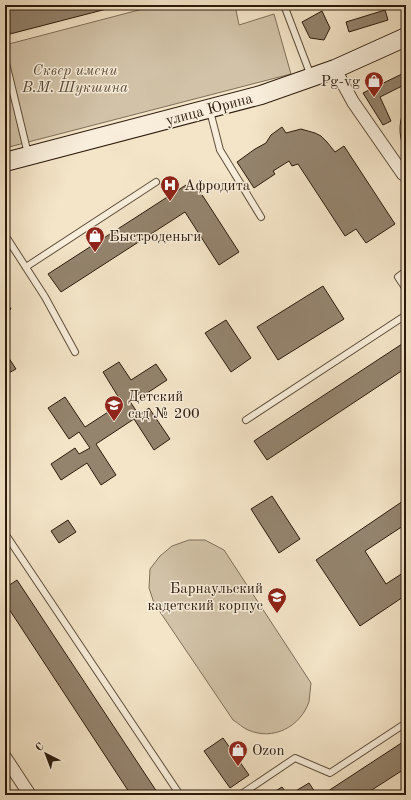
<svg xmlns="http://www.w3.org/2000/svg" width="411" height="800" font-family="'Old Standard TT',serif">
<rect width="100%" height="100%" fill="#f4e5c8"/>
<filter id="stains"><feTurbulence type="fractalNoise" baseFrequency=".005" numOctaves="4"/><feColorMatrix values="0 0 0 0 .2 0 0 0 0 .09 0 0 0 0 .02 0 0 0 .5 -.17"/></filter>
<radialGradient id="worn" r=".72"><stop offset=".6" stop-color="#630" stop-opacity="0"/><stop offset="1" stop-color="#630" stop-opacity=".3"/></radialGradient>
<g fill="#d2c3a8" stroke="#7f6f5a">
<path d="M158,5H235L239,25L274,14L291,74L5,148V45Z"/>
<path d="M189,540H205L224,550L311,683C310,689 310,696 309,702C300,727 273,741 248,730C243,728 238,723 233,720L154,603L149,588L150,569L160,556L172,546Z"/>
</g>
<g fill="#94846e" stroke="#2c1b0c">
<path d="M30,5H122L10,34L5,11Z"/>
<path d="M385,10L388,20L349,32L346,22Z"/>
<path d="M322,11L330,28L324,40L310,38L302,22Z"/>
<path d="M406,72V84L380,97L391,121L383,125L363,93Z"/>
<path d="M282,127L286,133L301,129L315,133L321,136L327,142L335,152L344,146L395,224L366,243L356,229L345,236L298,164L292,166L289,161L273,171L275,174L254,188L237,162L255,149L266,143L271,135Z"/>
<path d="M186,185L190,192L197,187L239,252L219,265L185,212L61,292L48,274Z"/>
<path d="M323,286L344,319L278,360L257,327Z"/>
<path d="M5,299L11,309L5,313Z"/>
<path d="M226,320L251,358L231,372L205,333Z"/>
<path d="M402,344L406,350V368L267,460L254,441Z"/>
<path d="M5,352L16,369L5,375Z"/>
<path d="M119,362L131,380L156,364L167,380L141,397L138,394L129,400L139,415L149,408L170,439L154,450L134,419L96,444L116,475L101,485L87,463L61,480L51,464L75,448L79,454L90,448L79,432L69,439L48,408L65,397L85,427L122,403L103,372Z"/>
<path d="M272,496L300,539L279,553L251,509Z"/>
<path d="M406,499V524L365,551L386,584L406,571V595L360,626L316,560Z"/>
<path d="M68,520L76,532L59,543L51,531Z"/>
<path d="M17,580L159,795H131L5,603V588Z"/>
<path d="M223,738L249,775L230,788L204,751Z"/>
<path d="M406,740V768L364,795H322Z"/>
<path d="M309,783L317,795H289Z"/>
<path d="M282,787L288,795H269Z"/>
</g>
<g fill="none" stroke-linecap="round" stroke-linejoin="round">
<g stroke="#5e4e3b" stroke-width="8">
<g id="lane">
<path d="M284,5L311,76"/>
<path d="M5,59L28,154"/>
<path d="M210,111L220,150L261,217"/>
<path d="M5,235L45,297L75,352"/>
<path d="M26,267L156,182"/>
<path d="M406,271L398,277L406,289"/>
<path d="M246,420L406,315"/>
<path d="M5,540L8,538L180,795"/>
<path d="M240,795L295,758L330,773L406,723"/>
</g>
</g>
<g stroke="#5e4e3b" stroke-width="14">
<g id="street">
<path d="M335,69L353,102L403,174L406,176"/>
<path d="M5,757L30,795"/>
</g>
</g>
<g stroke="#2c1b0c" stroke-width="20">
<path id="secondary" d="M5,162L261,95L335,69L406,37"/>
</g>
<use href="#lane" stroke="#f8eedb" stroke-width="6"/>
<use href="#street" stroke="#f8eedb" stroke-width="12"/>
<use href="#secondary" stroke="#f8eedb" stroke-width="18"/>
<path stroke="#2c1b0c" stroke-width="1" d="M406,105C398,121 398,137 406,153"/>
</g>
<defs>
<g id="shop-pin" transform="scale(1)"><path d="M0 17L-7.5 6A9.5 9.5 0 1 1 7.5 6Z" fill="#8f2418" stroke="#f8eedb"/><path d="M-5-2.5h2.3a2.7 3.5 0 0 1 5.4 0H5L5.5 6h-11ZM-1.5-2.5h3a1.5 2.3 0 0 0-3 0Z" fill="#fff"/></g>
<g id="hospital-pin" transform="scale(1)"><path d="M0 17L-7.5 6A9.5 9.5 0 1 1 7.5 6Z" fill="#8f2418" stroke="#f8eedb"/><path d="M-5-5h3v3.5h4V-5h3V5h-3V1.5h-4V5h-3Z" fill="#fff"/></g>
<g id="school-pin" transform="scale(1)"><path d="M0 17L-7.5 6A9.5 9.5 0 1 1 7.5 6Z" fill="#8f2418" stroke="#f8eedb"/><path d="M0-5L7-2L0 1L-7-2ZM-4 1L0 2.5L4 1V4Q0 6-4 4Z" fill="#fff"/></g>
</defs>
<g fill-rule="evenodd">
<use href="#shop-pin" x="374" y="81"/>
<use href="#hospital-pin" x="170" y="185"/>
<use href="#shop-pin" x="95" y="236"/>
<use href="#school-pin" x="114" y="405"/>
<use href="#school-pin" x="277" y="597"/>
<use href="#shop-pin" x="238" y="750"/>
</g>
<g text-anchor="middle" stroke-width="3" stroke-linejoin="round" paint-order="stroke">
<g font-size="15" font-style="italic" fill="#5e4d3b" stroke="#f8eedb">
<text x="75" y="75">Сквер имени<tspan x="75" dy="17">В.М. Шукшина</tspan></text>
</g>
<g font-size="15" fill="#2c1b0c" stroke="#f8eedb" text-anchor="start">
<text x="360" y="86" text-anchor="end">Pg-vg</text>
<text x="184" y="190">Афродита</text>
<text x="109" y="241">Быстроденьги</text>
<text x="128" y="401">Детский<tspan x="128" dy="17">сад № 200</tspan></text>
<text x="263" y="593" text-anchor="end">Барнаульский<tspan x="263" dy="17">кадетский корпус</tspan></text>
<text x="252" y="755">Ozon</text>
</g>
<g font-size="15" fill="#2c1b0c" stroke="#f8eedb">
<text transform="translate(209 109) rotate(-15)" y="5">улица Юрина</text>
</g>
</g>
<rect width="411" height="800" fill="none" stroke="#f4e5c8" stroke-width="20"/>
<rect x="6" y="6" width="399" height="788" fill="none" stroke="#2c1b0c" stroke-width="2"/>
<rect x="10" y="10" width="391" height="780" fill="none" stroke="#2c1b0c"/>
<g transform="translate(46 754) rotate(318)" stroke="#f8eedb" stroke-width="3" paint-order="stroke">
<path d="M0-3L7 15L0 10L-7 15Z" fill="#2c1b0c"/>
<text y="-6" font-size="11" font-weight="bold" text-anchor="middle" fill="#2c1b0c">С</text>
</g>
<rect width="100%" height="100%" filter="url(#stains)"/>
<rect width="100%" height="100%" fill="url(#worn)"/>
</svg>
